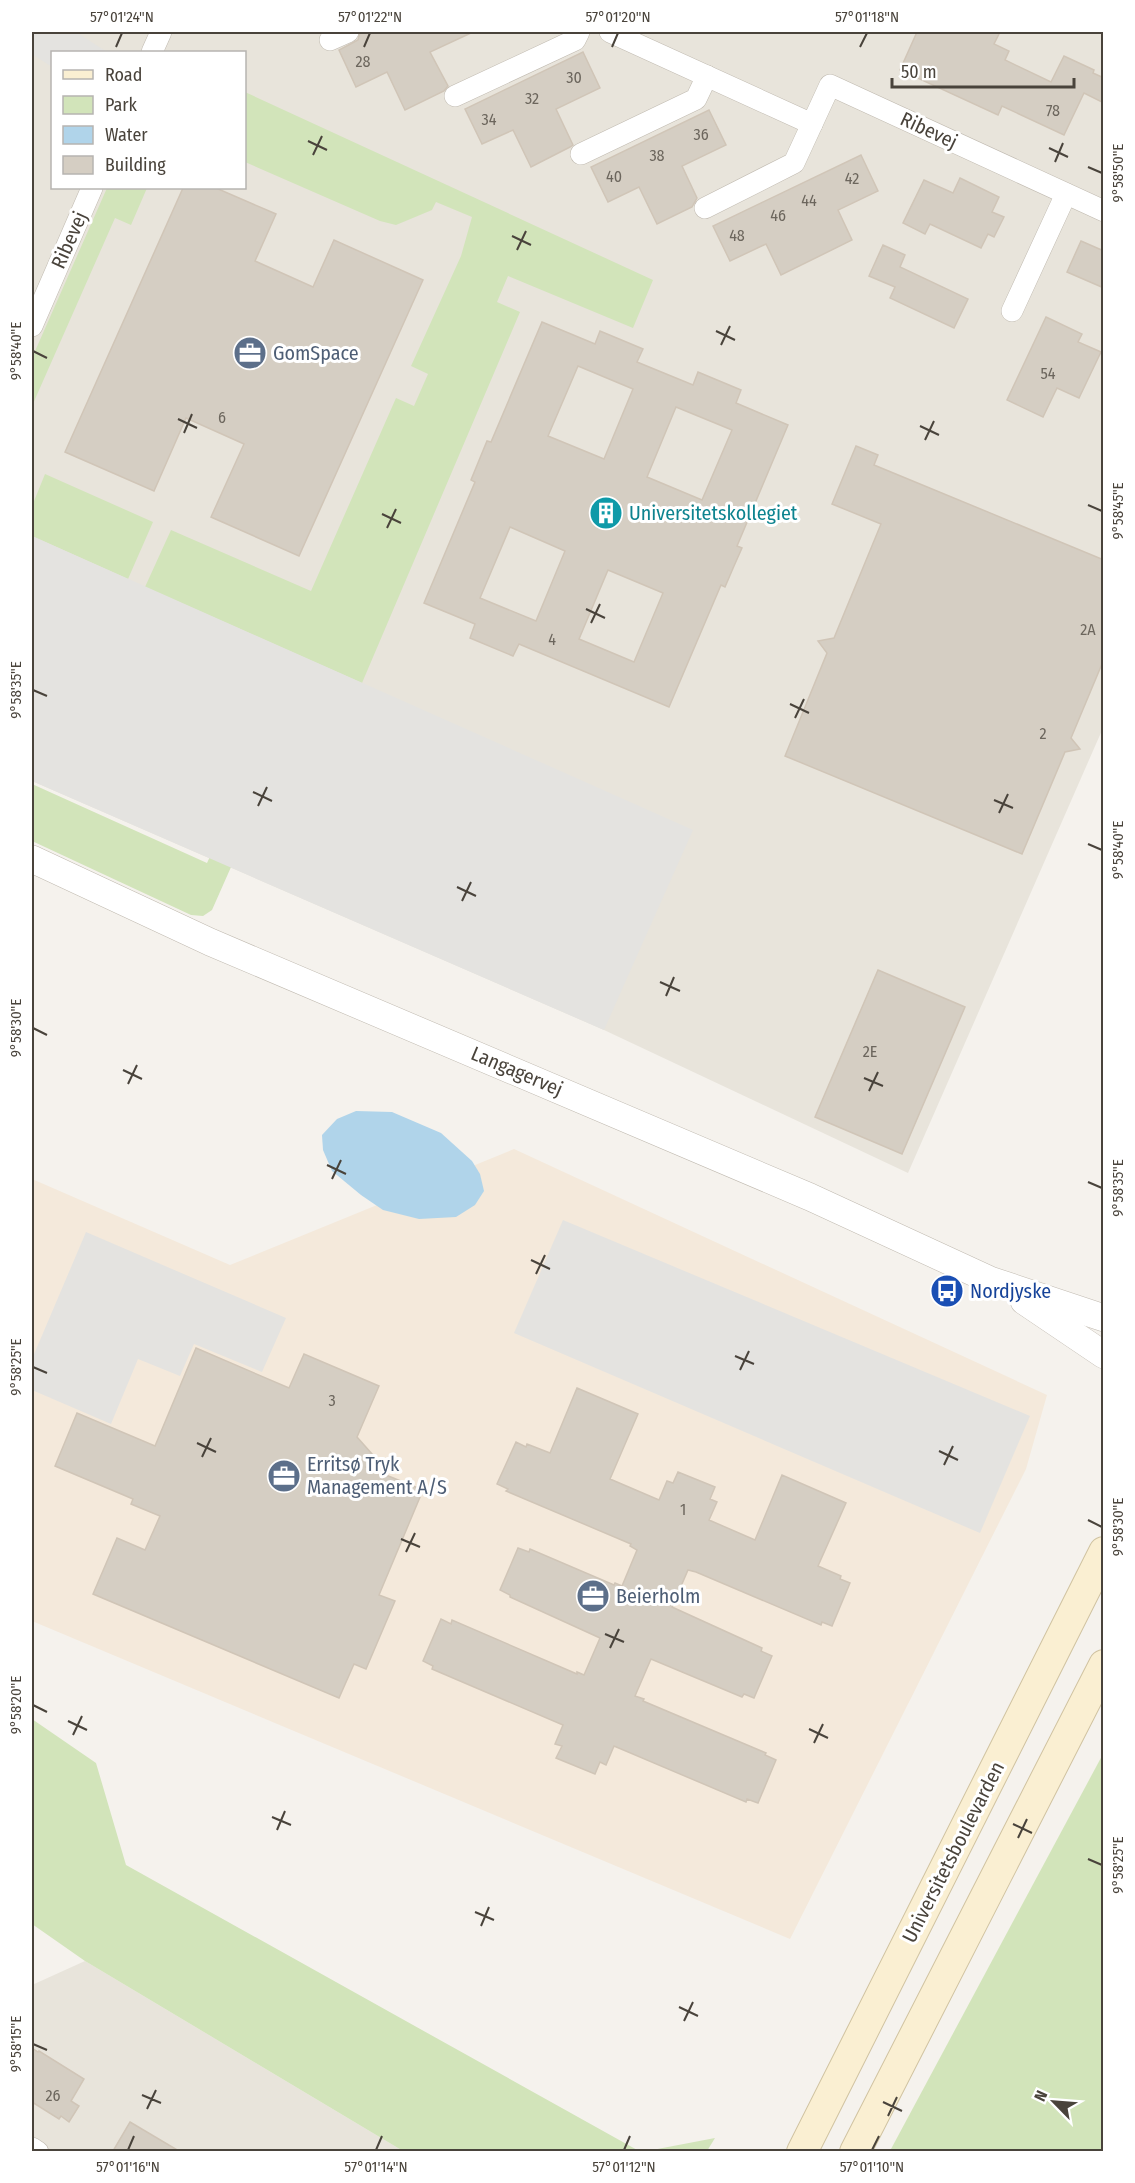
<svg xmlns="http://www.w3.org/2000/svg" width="1135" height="2183" font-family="'Fira Sans Condensed',sans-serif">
<rect width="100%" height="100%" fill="#f5f2ed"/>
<g fill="#e8e4db" fill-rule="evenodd">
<path d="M32,32H1103V728L908,1173L604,1030L32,781ZM52,52H244V188H52Z"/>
<path d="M85,1961L403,2151H32V1985Z"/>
</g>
<path fill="#f4e9db" d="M514,1149L1047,1395L1026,1469L790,1939L32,1621V1179L230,1265Z"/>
<g fill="#d2e4ba">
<path d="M245,92L653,280L633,328L508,276L497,302L520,312L362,683L145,587L171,530L311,591L396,398L414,406L428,374L411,366L461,256L472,217L436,202L432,210L396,225L380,221L245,162Z"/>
<path d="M107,188H147L131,225L115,218L32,406V358Z"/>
<path d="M45,474L153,522L128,579L32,536V506Z"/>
<path d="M32,784L207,863L214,848L235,858L212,910L203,916L191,915L32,841Z"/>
<path d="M32,1719L96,1763L126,1865L639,2151H403L85,1961L32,1924Z"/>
<path d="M1103,1754V2151H895L891,2149Z"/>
<path d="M715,2138L707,2151H647Z"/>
</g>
<g fill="#e4e3e0">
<path d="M32,32H76L107,52H52V67L32,54Z"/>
<path d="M32,536L693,830L604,1030L32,781Z"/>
<path d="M563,1220L1030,1416L980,1533L514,1333Z"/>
<path d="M86,1232L286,1318L262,1372L194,1344L180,1376L138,1359L111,1424L32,1390V1359Z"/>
</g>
<path fill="#b0d4ea" d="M356,1111L392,1112L441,1133L472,1161L480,1174L484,1191L475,1205L456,1217L419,1219L383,1210L361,1195L332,1171L323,1150L322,1135L337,1119Z"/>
<g fill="#d5cec3" stroke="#d0c5b7" stroke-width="1.5" fill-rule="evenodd">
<path d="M360,32H473L430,52L448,86L444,91L405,110L387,72L356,87L339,50L358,40Z"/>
<path d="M917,32H1000L994,44L1009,51L1005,60L1051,82L1064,56L1094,70L1093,73L1104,78V103L1084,93L1064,135L1002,106L998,115L900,70Z"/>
<path d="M583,52L600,88L556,109L573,145L570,147L531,167L513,130L482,144L465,109Z"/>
<path d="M709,110L726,145L682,166L697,198L692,207L657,224L639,187L608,202L591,167Z"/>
<path d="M861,155L878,191L838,210L852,240L781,275L766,244L730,261L713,226Z"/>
<path d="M960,178L999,197L992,212L1004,217L994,237L988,234L981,248L930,224L925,234L903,223L924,180L953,193Z"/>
<path d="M183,188H216L276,214L255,261L313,287L334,240L423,280L299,556L211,517L244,444L186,418L154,491L65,452Z"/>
<path d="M1081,241L1104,251V288L1067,272Z"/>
<path d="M883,245L905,255L900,267L968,299L954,328L890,298L895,287L869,276Z"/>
<path d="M1046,317L1082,334L1078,342L1101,352L1079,398L1057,388L1043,417L1007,400Z"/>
<path d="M542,322L595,344L600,331L643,349L637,362L693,385L698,372L741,390L736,403L788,425L737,546L742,548L734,566L725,587L721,585L669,707L519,644L513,656L470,638L475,624L424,603L475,482L471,480L487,441L491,442ZM578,366L633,389L604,459L548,436ZM676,407L732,430L702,500L647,477ZM510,527L565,551L536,621L480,598ZM608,570L663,593L634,662L579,639Z"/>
<path d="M856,446L878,455L874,465L1104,560V659L1071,738L1080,749L1065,752L1022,854L785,756L827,653L818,641L834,638L881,524L832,504Z"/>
<path d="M878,970L965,1007L902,1154L815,1117Z"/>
<path d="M196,1348L289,1388L304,1354L379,1386L357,1437L372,1454L366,1467L423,1490L379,1595L395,1601L366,1669L354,1664L339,1698L93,1594L117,1538L145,1550L160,1516L131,1504L133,1499L55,1466L77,1413L155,1446Z"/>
<path d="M577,1388L638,1414L610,1479L659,1500L667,1481L673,1483L678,1472L715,1487L710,1499L717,1502L709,1520L755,1540L782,1475L846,1503L818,1566L841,1576L840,1579L850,1583L832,1626L822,1622L821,1625L696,1572L688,1570L672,1607L762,1648L761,1651L772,1656L754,1698L744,1694L742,1697L651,1659L635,1696L644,1699L643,1701L766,1753L765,1755L776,1760L758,1803L747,1799L746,1802L614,1746L606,1765L600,1762L595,1774L556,1758L562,1746L555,1744L563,1725L432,1669L433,1666L423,1661L441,1619L451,1624L452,1620L577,1674V1672L584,1675L600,1638L510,1597V1595L500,1590L518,1548L529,1552L530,1549L614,1585L615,1583L622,1586L637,1550L630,1546L631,1544L506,1491L508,1489L497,1484L516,1442L526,1447L527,1444L550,1453Z"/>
<path d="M32,2048L38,2052L39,2051L84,2079L71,2101L79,2106L69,2122L61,2116L59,2119L32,2102Z"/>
<path d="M130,2122L179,2151H113Z"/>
</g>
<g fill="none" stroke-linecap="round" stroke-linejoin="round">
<g stroke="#c0bab0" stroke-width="22">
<g id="minor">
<path d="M610,32L812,124L830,85L1104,211"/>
<path d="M330,40L348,32"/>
<path d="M152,52L161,32"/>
<path d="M455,96L575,40L579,32"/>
<path d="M581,154L696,99L707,76"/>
<path d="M705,208L794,163L812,124"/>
<path d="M1012,311L1066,194"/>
<path d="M32,326L92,188"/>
<path d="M32,2148L38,2152"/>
</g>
</g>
<g stroke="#c0bab0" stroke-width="28">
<g id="tertiary">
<path d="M32,859L210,942L810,1197L990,1280L1104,1318"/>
<path d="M1024,1301L1104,1355"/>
</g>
</g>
<g stroke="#d0c3a1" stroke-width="32">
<g id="secondary">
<path d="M802,2152L1104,1552"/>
<path d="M855,2152L1104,1665"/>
</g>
</g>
<use href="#minor" stroke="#fff" stroke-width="21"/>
<use href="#tertiary" stroke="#fff" stroke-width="27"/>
<use href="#secondary" stroke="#faefd2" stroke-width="30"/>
</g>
<path fill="none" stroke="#49433b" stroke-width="2" d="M116,47L122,33M364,47L370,33M612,47L618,33M860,47L867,33M308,141L327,150M1049,148L1068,157M313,155L322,136M1055,162L1063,143M1088,167L1102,173M512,236L531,245M517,250L526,231M716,331L735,340M721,345L730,326M33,351L47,358M178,419L197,428M920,426L939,435M184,433L192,414M925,440L934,421M1088,505L1102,511M382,514L401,523M387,528L396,509M586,609L605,618M591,623L600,604M33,690L47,696M790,704L809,713M795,718L804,699M253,792L272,801M994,800L1013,808M258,806L267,787M999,813L1008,794M1088,844L1102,850M457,887L476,896M462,901L471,882M660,982L680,991M666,996L674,977M33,1028L47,1035M123,1070L142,1079M864,1078L883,1086M128,1084L137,1065M869,1091L878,1072M327,1165L346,1174M332,1179L341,1160M1088,1182L1102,1188M531,1260L550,1269M536,1274L545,1255M735,1356L754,1364M33,1367L47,1373M740,1370L749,1351M197,1443L216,1452M939,1451L958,1460M202,1457L211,1438M944,1465L953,1446M1088,1520L1102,1527M401,1539L420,1547M406,1552L415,1533M605,1634L624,1642M610,1648L619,1629M33,1705L47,1712M68,1721L87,1730M809,1729L828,1738M73,1735L82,1716M814,1743L823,1724M272,1817L291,1825M1013,1824L1032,1833M277,1830L285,1811M1018,1838L1027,1819M1088,1859L1102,1865M475,1912L494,1920M481,1926L489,1907M679,2007L698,2016M684,2021L693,2002M33,2044L47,2050M142,2095L161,2103M883,2102L902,2111M147,2109L156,2090M888,2116L897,2097M128,2150L134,2136M376,2150L382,2136M624,2150L630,2136M872,2150L879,2136"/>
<defs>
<g id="office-disc" transform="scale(1.725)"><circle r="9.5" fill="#5c6f8a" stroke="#fff"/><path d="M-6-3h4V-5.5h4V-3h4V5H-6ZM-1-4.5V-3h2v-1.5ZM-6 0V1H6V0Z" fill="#fff"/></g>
<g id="building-disc" transform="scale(1.725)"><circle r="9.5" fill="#0f9aa8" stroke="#fff"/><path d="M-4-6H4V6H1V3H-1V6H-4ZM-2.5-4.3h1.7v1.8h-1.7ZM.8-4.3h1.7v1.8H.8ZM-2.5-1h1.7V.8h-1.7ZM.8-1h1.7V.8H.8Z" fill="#fff"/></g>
<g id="bus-disc" transform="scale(1.725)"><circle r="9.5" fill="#1a4fb4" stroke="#fff"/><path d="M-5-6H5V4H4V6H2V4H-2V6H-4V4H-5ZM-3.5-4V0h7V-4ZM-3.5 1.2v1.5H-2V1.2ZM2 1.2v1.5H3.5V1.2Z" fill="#fff"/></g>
</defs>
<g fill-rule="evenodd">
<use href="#office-disc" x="250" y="353"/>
<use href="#building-disc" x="606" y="513"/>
<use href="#bus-disc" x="947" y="1291"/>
<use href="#office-disc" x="284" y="1476"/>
<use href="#office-disc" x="593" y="1596"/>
</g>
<g text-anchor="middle" stroke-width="6" stroke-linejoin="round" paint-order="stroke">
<g font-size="16" fill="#6c665d">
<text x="363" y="67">28</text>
<text x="574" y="83">30</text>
<text x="532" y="104">32</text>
<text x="1053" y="116">78</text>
<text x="489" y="125">34</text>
<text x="701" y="140">36</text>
<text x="657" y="161">38</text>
<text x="614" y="182">40</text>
<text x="852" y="184">42</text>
<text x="809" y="206">44</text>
<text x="778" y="221">46</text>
<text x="737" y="241">48</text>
<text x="1048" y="379">54</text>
<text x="222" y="423">6</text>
<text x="1088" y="635">2A</text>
<text x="552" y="645">4</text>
<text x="1043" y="739">2</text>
<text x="870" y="1057">2E</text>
<text x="332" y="1406">3</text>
<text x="683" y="1515">1</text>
<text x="53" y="2101">26</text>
</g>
<g font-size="20" fill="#49433b" stroke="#fff">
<text transform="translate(929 130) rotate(25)" y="7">Ribevej</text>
<text transform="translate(69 240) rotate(-66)" y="7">Ribevej</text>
<text transform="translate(517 1071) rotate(23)" y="7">Langagervej</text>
<text transform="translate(953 1852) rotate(-63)" y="7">Universitetsboulevarden</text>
</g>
<g font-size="20" fill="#4e5e75" stroke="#fff" text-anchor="start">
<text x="273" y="360">GomSpace</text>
<text x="307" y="1471">Erritsø Tryk<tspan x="307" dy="23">Management A/S</tspan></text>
<text x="616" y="1603">Beierholm</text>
</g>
<g font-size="20" fill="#0d838f" stroke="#fff" text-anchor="start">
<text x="629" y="520">Universitetskollegiet</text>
</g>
<g font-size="20" fill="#164399" stroke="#fff" text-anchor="start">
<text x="970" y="1298">Nordjyske</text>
</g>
</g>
<rect width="1135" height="2183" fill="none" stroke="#ffffff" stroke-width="66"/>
<rect x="51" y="51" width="195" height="138" fill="#ffffff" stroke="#b6b4b1" stroke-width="1.5"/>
<rect x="63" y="70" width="30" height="9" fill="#faefd2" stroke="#b6b4b1" stroke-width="1.5"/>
<text x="105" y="81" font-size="18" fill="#49433b">Road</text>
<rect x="63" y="96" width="30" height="18" fill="#d2e4ba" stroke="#b6b4b1" stroke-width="1.5"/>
<text x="105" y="111" font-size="18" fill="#49433b">Park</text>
<rect x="63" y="126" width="30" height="18" fill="#b0d4ea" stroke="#b6b4b1" stroke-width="1.5"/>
<text x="105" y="141" font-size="18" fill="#49433b">Water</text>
<rect x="63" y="156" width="30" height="18" fill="#d5cec3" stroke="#b6b4b1" stroke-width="1.5"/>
<text x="105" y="171" font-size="18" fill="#49433b">Building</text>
<g transform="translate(1054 2102) rotate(295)" stroke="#ffffff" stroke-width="4.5" paint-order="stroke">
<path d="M0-4.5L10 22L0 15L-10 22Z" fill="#49433b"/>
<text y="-9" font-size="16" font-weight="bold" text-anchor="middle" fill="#49433b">N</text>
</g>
<path d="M892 78v9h182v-9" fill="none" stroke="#49433b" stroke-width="3"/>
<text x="901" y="78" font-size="18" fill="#49433b" stroke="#ffffff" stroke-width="4.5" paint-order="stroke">50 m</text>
<rect x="33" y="33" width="1069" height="2117" fill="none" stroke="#49433b" stroke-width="2"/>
<g font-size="15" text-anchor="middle" fill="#49433b">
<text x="122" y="22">57°01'24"N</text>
<text x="370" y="22">57°01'22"N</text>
<text x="618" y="22">57°01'20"N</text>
<text x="867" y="22">57°01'18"N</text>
<text transform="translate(1118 173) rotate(-90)" y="5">9°58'50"E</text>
<text transform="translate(16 351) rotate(-90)" y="5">9°58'40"E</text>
<text transform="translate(1118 511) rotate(-90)" y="5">9°58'45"E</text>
<text transform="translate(16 690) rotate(-90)" y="5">9°58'35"E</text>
<text transform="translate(1118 850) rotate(-90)" y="5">9°58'40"E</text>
<text transform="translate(16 1028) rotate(-90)" y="5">9°58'30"E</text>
<text transform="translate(1118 1188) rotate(-90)" y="5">9°58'35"E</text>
<text transform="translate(16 1367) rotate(-90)" y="5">9°58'25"E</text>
<text transform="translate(1118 1527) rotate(-90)" y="5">9°58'30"E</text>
<text transform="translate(16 1705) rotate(-90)" y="5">9°58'20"E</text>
<text transform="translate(1118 1865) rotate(-90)" y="5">9°58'25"E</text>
<text transform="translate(16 2044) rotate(-90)" y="5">9°58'15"E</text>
<text x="128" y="2172">57°01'16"N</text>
<text x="376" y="2172">57°01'14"N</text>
<text x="624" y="2172">57°01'12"N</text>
<text x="872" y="2172">57°01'10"N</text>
</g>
</svg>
